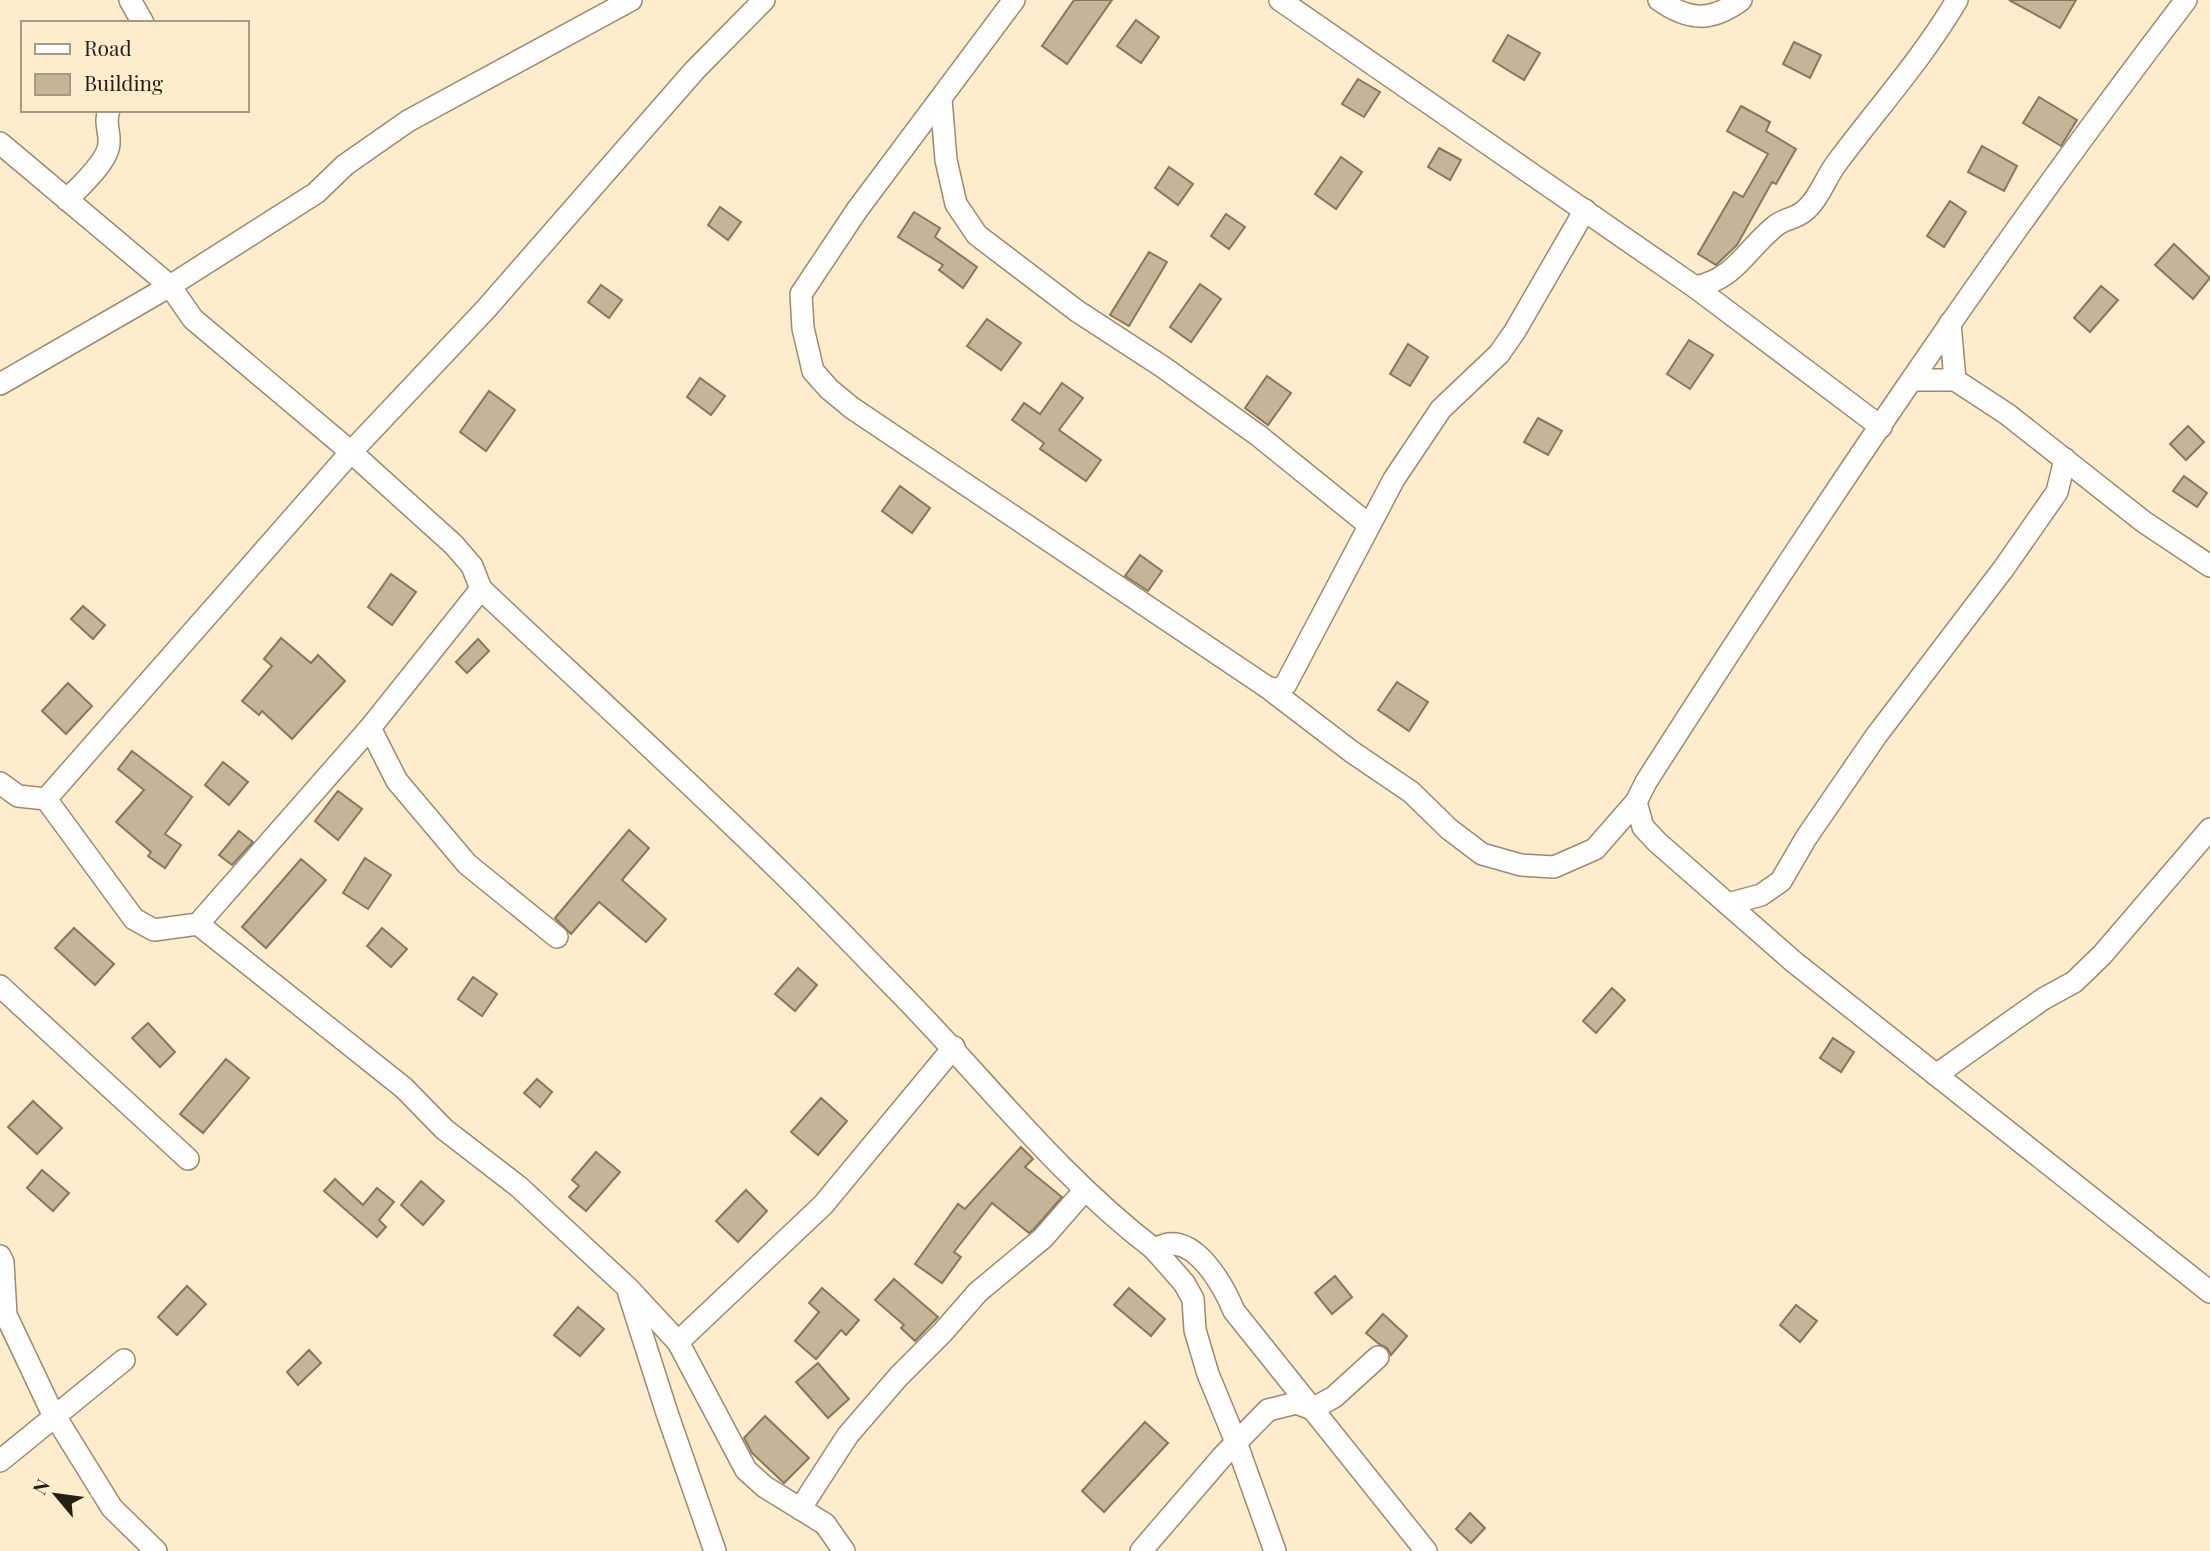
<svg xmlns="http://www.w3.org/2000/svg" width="2210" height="1551" font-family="'Playfair Display',serif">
<rect width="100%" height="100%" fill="#fdedcd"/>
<g fill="#c5b597" stroke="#87785c" stroke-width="2">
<path d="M1074,0H1112L1067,64L1042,46Z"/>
<path d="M2009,0H2076L2060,28Z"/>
<path d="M1136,20L1159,37L1141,63L1117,46Z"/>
<path d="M1508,35L1540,53L1524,80L1493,61Z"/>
<path d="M1794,42L1821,55L1810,78L1783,64Z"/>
<path d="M1358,79L1380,92L1364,117L1342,104Z"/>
<path d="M2039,97L2077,120L2061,146L2023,123Z"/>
<path d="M1741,106L1770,122L1766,131L1796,149L1776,184L1772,182L1737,245L1716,265L1698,254L1734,192L1743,197L1768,154L1727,131Z"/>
<path d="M1982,146L2017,166L2004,191L1968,172Z"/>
<path d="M1439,148L1461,160L1450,180L1428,167Z"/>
<path d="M1341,157L1362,172L1336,209L1315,194Z"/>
<path d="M1169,167L1193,184L1178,205L1155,188Z"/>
<path d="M1950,201L1966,212L1944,247L1927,236Z"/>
<path d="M720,207L741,222L728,240L708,225Z"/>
<path d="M914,212L940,228L935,237L977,267L963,288L939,270L943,265L898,237Z"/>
<path d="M1226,214L1245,227L1229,249L1211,236Z"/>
<path d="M2174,244L2210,278L2193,299L2155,265Z"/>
<path d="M1149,252L1167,262L1129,326L1110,315Z"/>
<path d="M1200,284L1221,299L1191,342L1170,327Z"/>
<path d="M601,285L622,300L609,318L588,302Z"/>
<path d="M2101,286L2118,300L2090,332L2074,318Z"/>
<path d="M987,319L1021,343L1001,370L967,346Z"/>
<path d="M1689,340L1713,355L1690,389L1667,374Z"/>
<path d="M1408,344L1428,357L1410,386L1390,374Z"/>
<path d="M1267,376L1291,393L1268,425L1245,408Z"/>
<path d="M700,378L725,396L711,415L687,397Z"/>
<path d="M1062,383L1083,398L1059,430L1101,460L1086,481L1040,449L1044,443L1012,420L1024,403L1040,414Z"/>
<path d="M489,391L515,410L486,451L460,432Z"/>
<path d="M1538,418L1562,431L1548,455L1524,442Z"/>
<path d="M2188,426L2204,442L2186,460L2170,444Z"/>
<path d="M2184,476L2207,493L2197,507L2173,491Z"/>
<path d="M900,486L930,508L912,533L882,511Z"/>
<path d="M1140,555L1162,571L1148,591L1125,576Z"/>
<path d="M391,574L416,592L392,625L368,607Z"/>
<path d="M83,606L105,625L93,639L71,619Z"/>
<path d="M281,638L311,663L318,655L345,681L292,739L262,711L259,715L242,701L272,666L264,659Z"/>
<path d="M478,639L489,651L467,673L456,662Z"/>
<path d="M1397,682L1428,702L1409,731L1378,710Z"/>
<path d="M68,683L92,706L66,734L42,711Z"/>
<path d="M132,751L192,797L165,834L181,845L165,868L148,856L151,852L116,822L144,790L118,769Z"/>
<path d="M223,762L248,782L229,805L205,785Z"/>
<path d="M338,791L362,809L338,840L315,821Z"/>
<path d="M629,830L649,848L622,880L666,919L646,942L599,902L571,934L555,918Z"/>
<path d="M239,831L253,842L232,865L219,855Z"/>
<path d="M365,858L391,875L368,909L343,893Z"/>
<path d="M301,859L326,880L266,948L242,927Z"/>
<path d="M74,928L114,964L95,985L55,948Z"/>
<path d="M382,928L407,949L391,967L367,946Z"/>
<path d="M798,968L817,985L795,1011L775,994Z"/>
<path d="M473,977L497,994L482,1016L458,999Z"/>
<path d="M1612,988L1625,1000L1596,1033L1583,1021Z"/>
<path d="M148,1023L175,1052L160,1067L132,1038Z"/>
<path d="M1833,1038L1854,1052L1841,1072L1820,1058Z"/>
<path d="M226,1059L249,1078L203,1133L180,1114Z"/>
<path d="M537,1079L552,1092L540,1107L524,1093Z"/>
<path d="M821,1098L847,1121L818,1155L791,1132Z"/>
<path d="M33,1101L62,1128L37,1154L8,1127Z"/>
<path d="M1021,1147L1033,1159L1025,1167L1062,1197L1034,1229L1029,1233L992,1203L954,1252L961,1257L942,1283L915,1264L958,1204L965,1209Z"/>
<path d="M596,1152L620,1172L586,1211L569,1197L579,1186L572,1180Z"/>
<path d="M42,1170L69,1193L53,1211L27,1188Z"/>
<path d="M335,1179L363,1205L377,1188L394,1202L379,1220L386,1227L377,1237L324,1191Z"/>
<path d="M421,1181L444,1201L423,1225L401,1205Z"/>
<path d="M746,1190L767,1211L738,1242L716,1221Z"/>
<path d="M1335,1276L1352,1297L1332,1314L1315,1293Z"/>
<path d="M894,1279L938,1317L915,1341L901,1328L904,1325L875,1300Z"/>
<path d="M187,1286L206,1304L177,1335L158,1317Z"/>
<path d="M822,1288L859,1320L846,1335L841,1330L816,1359L795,1341L819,1312L809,1303Z"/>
<path d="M1129,1288L1165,1319L1151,1336L1114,1305Z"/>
<path d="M1796,1305L1817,1321L1800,1342L1780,1325Z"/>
<path d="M578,1307L604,1329L580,1356L554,1335Z"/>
<path d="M1383,1314L1407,1336L1391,1355L1387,1348L1379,1344L1366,1333Z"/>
<path d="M309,1350L321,1363L298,1385L287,1372Z"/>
<path d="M818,1363L849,1399L828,1418L796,1382Z"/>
<path d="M765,1416L809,1458L784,1483L752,1453L744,1438Z"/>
<path d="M1145,1422L1168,1443L1104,1512L1082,1491Z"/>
<path d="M1470,1513L1485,1528L1471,1543L1456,1529Z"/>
</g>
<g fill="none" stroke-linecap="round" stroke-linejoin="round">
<g stroke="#9a8b6e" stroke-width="24">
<g id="minor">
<path d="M130,0L143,23"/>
<path d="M1014,0L857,210L801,294L803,328L813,371L829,389L852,408L1267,687L1352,752L1411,792L1449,829L1482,854L1521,865L1554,867L1595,849L1636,802L1646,782C1817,515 1993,252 2186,0"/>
<path d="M1280,0L1695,287L1881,427"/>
<path d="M1659,0C1689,21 1711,22 1741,0"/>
<path d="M941,99L946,160L956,204L977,235L1077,311L1163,367L1259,436L1369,525"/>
<path d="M0,143L170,286L193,319L351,452L454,545L472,566L481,589L370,728L198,924L154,930L134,919L46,799L18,796L0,783"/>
<path d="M67,200C79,187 109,161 109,143C110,130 104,124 109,110"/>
<path d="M1695,287C1735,279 1745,251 1774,227C1783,219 1794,219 1803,212C1818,201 1825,179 1836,164C1876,110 1923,58 1957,0"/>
<path d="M1950,323L1955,380"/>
<path d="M1912,380H1955L2007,414L2144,522L2210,566"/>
<path d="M0,384L170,286L316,193L345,165L408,121L631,0"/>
<path d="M481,589C582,684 684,777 782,873C821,911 859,951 897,990C984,1078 1055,1173 1154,1249C1161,1246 1167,1243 1175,1244C1202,1247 1225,1289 1234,1311L1426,1551"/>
<path d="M1267,687L1278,690L1286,684L1394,479L1441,409L1499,354L1515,331L1585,210"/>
<path d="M370,728L397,781L467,864L557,937"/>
<path d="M46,799L351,452L486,309L694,71L764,0"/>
<path d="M1636,802L1643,827L1657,842L1794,962L2210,1292"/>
<path d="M1728,904L1761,895L1781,881L1806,838L1876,736L2004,568L2057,492L2065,459"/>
<path d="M198,924L404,1088L444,1129L519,1187L628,1288L678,1342L746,1470L765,1487L825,1524L844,1551"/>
<path d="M0,986L188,1159"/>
<path d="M1936,1075L2043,999L2074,982L2102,955L2210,829"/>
<path d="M1154,1249L1184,1283L1193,1299L1195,1330L1208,1374L1236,1442L1275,1551"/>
<path d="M0,1256L3,1262L6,1315L50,1408L112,1508L156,1551"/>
<path d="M629,1294L667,1413L715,1551"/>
<path d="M678,1342L823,1205L954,1047"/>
<path d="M0,1461L124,1360"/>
<path d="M800,1509L848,1435L899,1376L943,1332L978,1292L1043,1238L1084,1191"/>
<path d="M1141,1551L1222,1457L1268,1410L1296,1403L1312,1409L1334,1397L1378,1357"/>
</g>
</g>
<use href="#minor" stroke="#fff" stroke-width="21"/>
</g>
<rect x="21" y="21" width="228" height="91" fill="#fdedcd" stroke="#a69a83" stroke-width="2"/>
<rect x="35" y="44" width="35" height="10" fill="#ffffff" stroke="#a69a83" stroke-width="2"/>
<text x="84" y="56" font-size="21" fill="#241e13">Road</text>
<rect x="35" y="74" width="35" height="21" fill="#c5b597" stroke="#a69a83" stroke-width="2"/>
<text x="84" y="91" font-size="21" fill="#241e13">Building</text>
<g transform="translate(56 1495) rotate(299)" stroke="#fdedcd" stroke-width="5" paint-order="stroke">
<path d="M0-5L12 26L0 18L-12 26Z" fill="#241e13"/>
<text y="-10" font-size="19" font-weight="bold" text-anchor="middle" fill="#241e13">N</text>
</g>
</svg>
